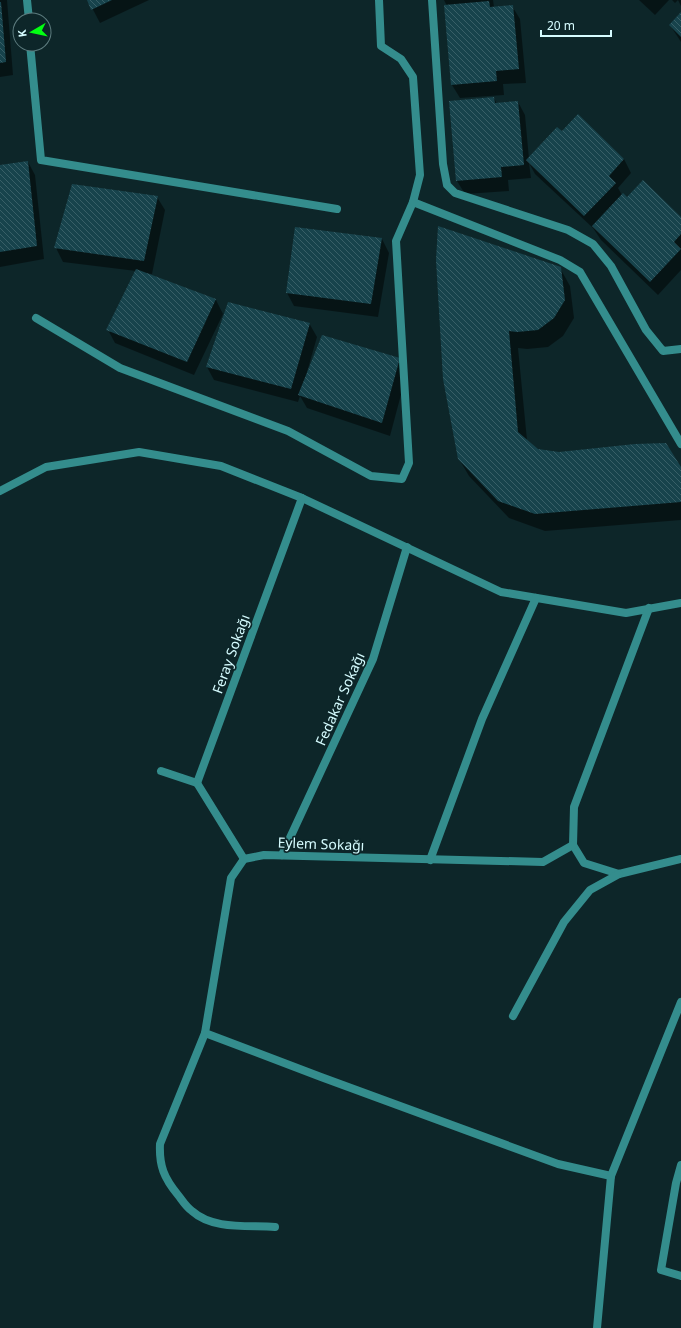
<svg xmlns="http://www.w3.org/2000/svg" width="681" height="1328" font-family="'Noto Sans',sans-serif">
<defs>
<pattern id="building-back-hatch" width="6" height="6" patternUnits="userSpaceOnUse"><rect width="6" height="6" fill="#17434c"/><path d="M-1 5l2 2M0 0l6 6M5-1l2 2" fill="none" stroke="#385f67"/></pattern>
</defs>
<rect width="100%" height="100%" fill="#0d2629"/>
<g fill="#0007">
<path d="M0,0H7L13,75L0,77Z"/>
<path d="M88,0H149L100,23Z"/>
<path d="M444,0H493L494,7L512,6L520,19L526,83L503,84L504,95L460,98L452,85L445,6H447Z"/>
<path d="M639,0H669L655,15Z"/>
<path d="M672,0H681V6L678,0L675,3Z"/>
<path d="M681,13V42L670,25Z"/>
<path d="M494,98L497,104L518,102L525,115L529,159L562,133L624,159L631,173L618,188L622,195L627,199L681,218V270L658,295L601,240L593,228L535,174L529,163L531,178L508,180L509,191L465,194L457,181L450,102Z"/>
<path d="M28,162L35,175L44,259L0,267V166Z"/>
<path d="M72,185L157,197L165,210L152,274L144,273L216,300L223,314L194,375L115,343L108,330L136,271L63,262L56,248Z"/>
<path d="M382,239L389,253L378,317L294,306L287,293Z"/>
<path d="M560,268L570,286L574,318L563,336L548,347L527,349L518,348L527,440L538,450L681,469V520L545,531L509,518L469,476L459,459L444,378Z"/>
<path d="M309,323L317,337L307,372L399,358L407,372L390,436L307,408L300,396L298,402L214,380L207,367Z"/>
</g>
<g fill="url(#building-back-hatch)">
<path d="M87,0H112L91,10Z"/>
<path d="M489,1L490,7L513,5L519,69L496,71L497,81L451,85L444,5Z"/>
<path d="M0,2H1L6,62L0,63Z"/>
<path d="M681,12V37L669,25Z"/>
<path d="M494,97L495,103L518,101L524,165L501,167L502,177L456,181L449,101Z"/>
<path d="M578,114L624,159L609,176L616,183L584,216L526,160L557,127L562,131Z"/>
<path d="M28,161L37,246L0,252V165Z"/>
<path d="M643,180L681,217V234L674,242L681,249L650,282L592,226L623,193L627,197Z"/>
<path d="M72,184L158,196L144,261L54,248Z"/>
<path d="M438,226L561,267L565,300L554,318L538,330L517,332L509,331L518,432L538,449L559,452L635,444L666,443L681,467V502L535,514L498,501L458,459L443,379L436,260Z"/>
<path d="M295,227L382,238L371,304L286,293Z"/>
<path d="M136,269L216,299L187,362L106,330Z"/>
<path d="M228,302L310,323L291,389L206,367Z"/>
<path d="M322,335L400,358L382,423L298,395Z"/>
</g>
<g fill="none" stroke-linecap="round" stroke-linejoin="round">
<g stroke="#348d8d" stroke-width="8">
<path d="M205,1033L160,1144C159,1166 164,1178 178,1195C182,1200 186,1207 192,1211C213,1230 248,1225 275,1227"/>
<path d="M681,1165L676,1183L661,1270L681,1276"/>
</g>
<g stroke="#348d8d" stroke-width="8">
<path d="M27,0L29,20"/>
<path d="M432,0L443,164L447,185L455,193L568,230L593,244L611,266L646,330L663,351L681,349"/>
<path d="M30,44L41,160L337,209"/>
<path d="M413,202L560,260L580,272L681,444"/>
<path d="M36,318L120,368L288,431L371,476L402,479L409,463L396,241L413,202L420,175L413,77L401,59L381,46L379,0"/>
<path d="M0,491L46,467L139,452L221,466L302,498L501,592L626,613L681,603"/>
<path d="M649,608L574,807L573,845L584,863L619,874L681,859"/>
<path d="M161,771L197,783L302,498"/>
<path d="M197,783L244,859"/>
<path d="M573,845L543,862L264,855L244,859L231,878L205,1033L321,1077L558,1164L611,1176"/>
<path d="M282,855L373,659L407,547"/>
<path d="M430,860L482,719L536,598"/>
<path d="M513,1016L564,922L590,890L619,874"/>
<path d="M597,1328L611,1176L681,1002"/>
</g>
</g>
<g text-anchor="middle" stroke-width="3.5" stroke-linejoin="round" paint-order="stroke">
<g font-size="14" fill="#d6fcff" stroke="#0d2629">
<text transform="translate(231 654) rotate(-70)" y="5">Feray Sokağı</text>
<text transform="translate(340 699) rotate(-66)" y="5">Fedakar Sokağı</text>
<text transform="translate(321 844) rotate(2)" y="5">Eylem Sokağı</text>
</g>
</g>
<g transform="translate(32 32) rotate(261)"><circle r="19" fill="#0d2629" stroke="#5d7c7f"/>
<path d="M0-3L7 15L0 10L-7 15Z" fill="#02ff12"/>
<text y="-6" font-size="11" font-weight="bold" text-anchor="middle" fill="#d6fcff">K</text>
</g>
<path d="M541 30v6h70v-6" fill="none" stroke="#d6fcff" stroke-width="2"/>
<text x="547" y="30" font-size="12" fill="#d6fcff" stroke="#0d2629" stroke-width="3" paint-order="stroke">20 m</text>
</svg>
